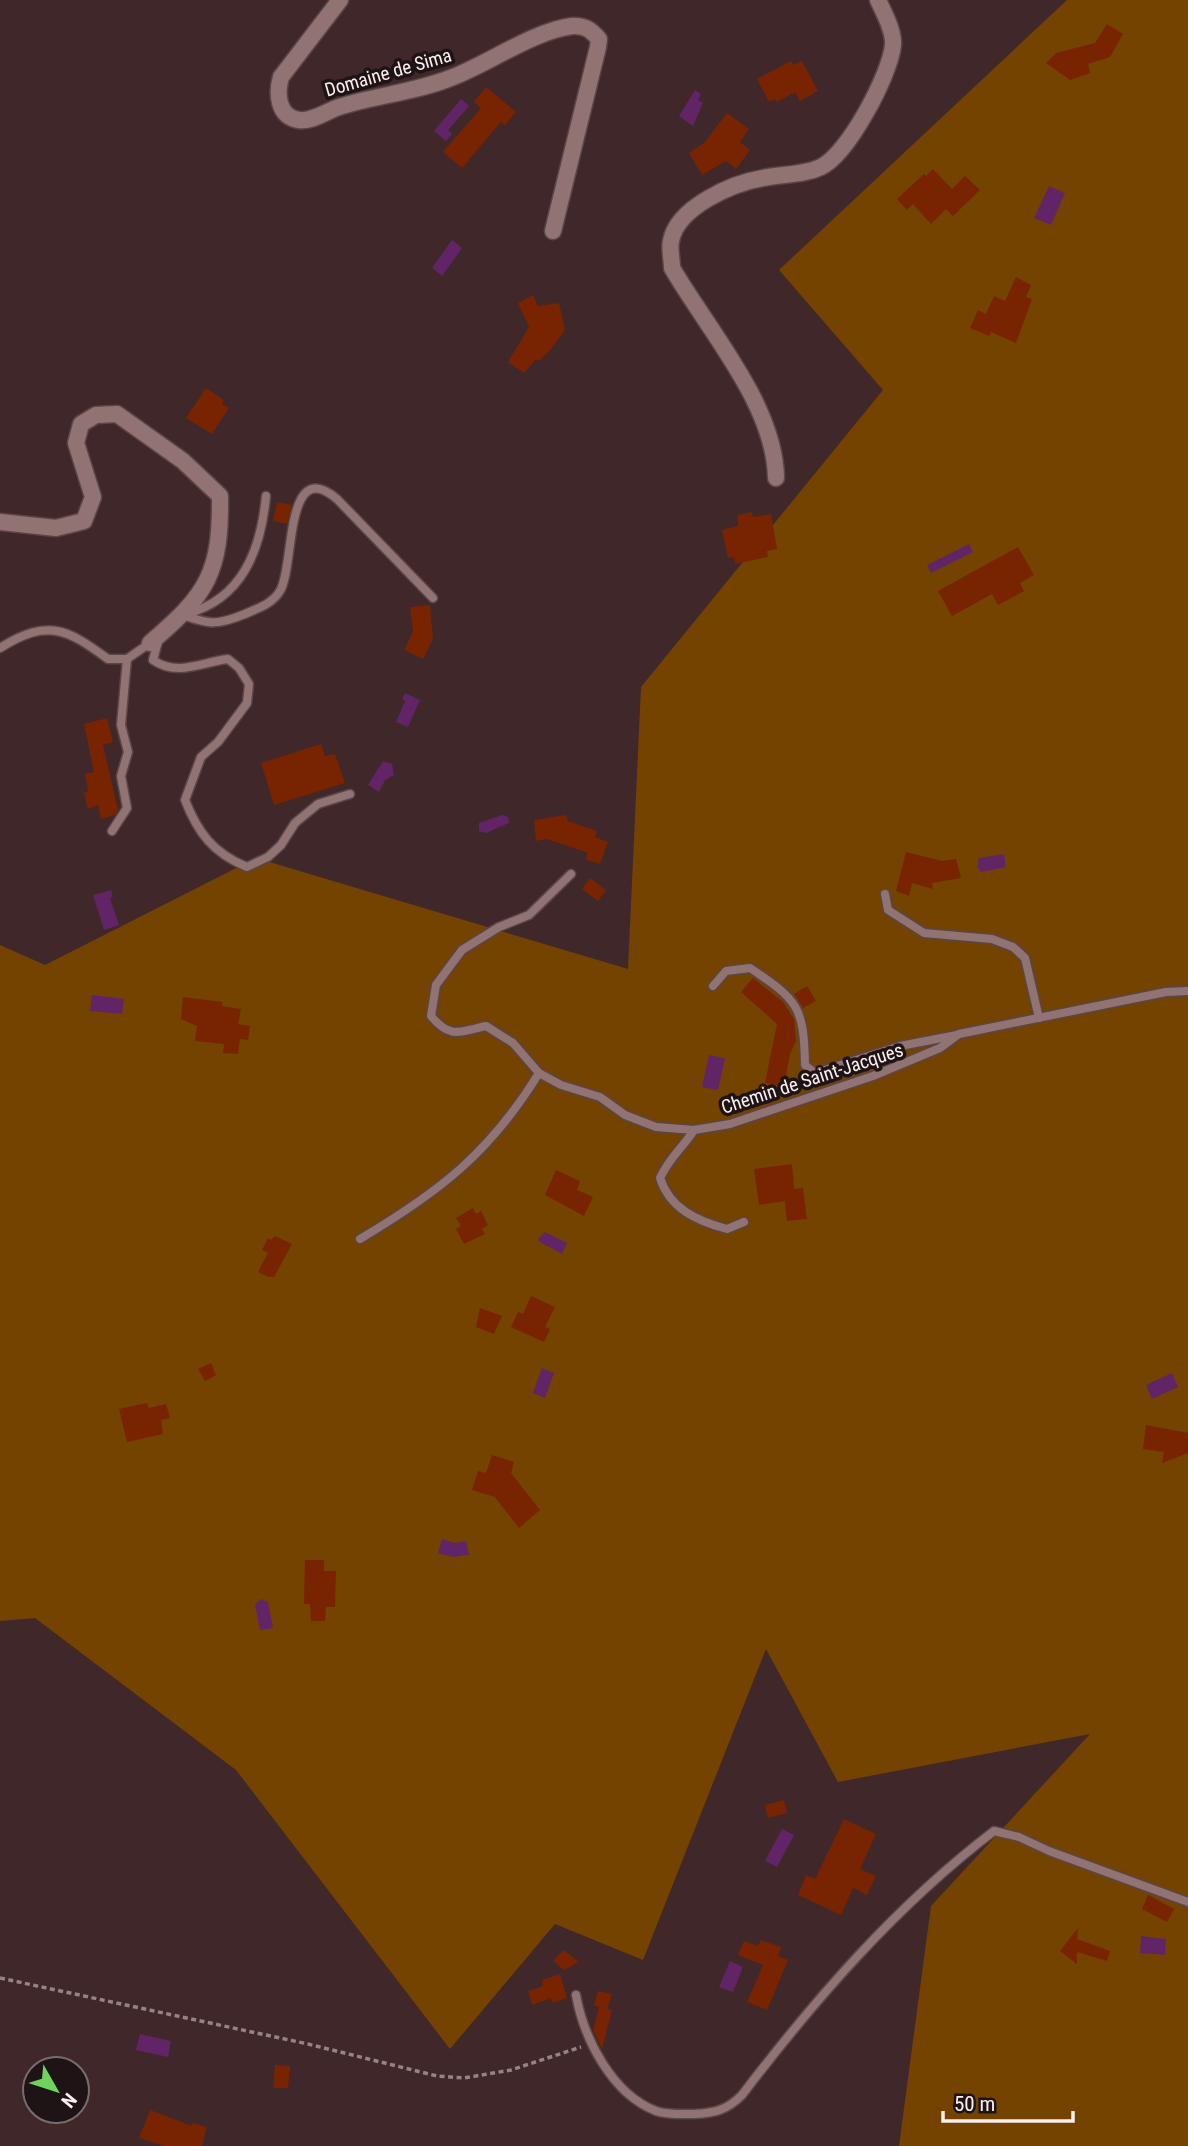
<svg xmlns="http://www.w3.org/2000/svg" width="1188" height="2146" font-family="'Roboto Condensed',sans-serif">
<rect width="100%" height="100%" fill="#402729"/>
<path fill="#744300" d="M1067,0H1188V2146H899L931,1906L1090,1734L838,1782L766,1649L643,1960L555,1924L450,2049L236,1770L35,1618L0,1621V945L45,965L256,858L628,969L641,687L883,390L779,270Z"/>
<g fill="#612567">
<path d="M695,90L701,94L698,100L703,103L693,126L679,116Z"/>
<path d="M461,99L469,106L448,130L452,134L446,141L434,131Z"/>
<path d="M1049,186L1065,193L1051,225L1034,218Z"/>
<path d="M452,240L462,248L442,276L432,268Z"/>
<path d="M969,544L973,552L931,573L927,565Z"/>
<path d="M405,693L420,700L408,727L396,722L405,701L402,699Z"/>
<path d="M383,761L392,764L394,775L385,780L379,792L368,785Z"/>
<path d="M502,815L508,817L509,823L486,833L479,831V823Z"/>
<path d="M1004,854L1006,867L981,872L977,867L979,858Z"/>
<path d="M111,890L113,897L110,898L119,925L104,930L93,895Z"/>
<path d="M92,995L124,999L122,1014L90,1011Z"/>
<path d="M709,1055L725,1058L718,1090L702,1087Z"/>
<path d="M545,1232L567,1243L562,1254L540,1242L538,1239Z"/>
<path d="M542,1368L554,1373L545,1398L533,1393Z"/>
<path d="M1172,1373L1178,1387L1152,1399L1146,1385Z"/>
<path d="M442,1539L455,1543L466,1541L469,1555L453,1557L438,1553Z"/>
<path d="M261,1599L268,1602L273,1628L260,1630L255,1604Z"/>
<path d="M782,1829L794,1835L777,1867L765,1861Z"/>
<path d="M1141,1936L1166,1939L1165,1955L1140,1953Z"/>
<path d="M730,1961L743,1967L733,1992L719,1987Z"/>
<path d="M140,2034L171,2041L168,2057L136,2050Z"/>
</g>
<g fill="#782400">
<path d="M1107,24L1123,34L1110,57L1088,64L1090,73L1070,80L1046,63L1056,53L1095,43Z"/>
<path d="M791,61L793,65L802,61L818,91L800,101L795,92L777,102L775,99L769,102L757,79Z"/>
<path d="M486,87L516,112L505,125L501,122L462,168L443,152L481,108L474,102Z"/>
<path d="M727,113L749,129L740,142L750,150L736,169L726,161L702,175L689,153L705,142Z"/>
<path d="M933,169L952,189L965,176L980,190L953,216L946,209L931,224L913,204L907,210L897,199L924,174L926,176Z"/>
<path d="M1016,277L1031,285L1026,297L1032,299L1016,343L991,332L989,336L970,328L978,310L986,314L994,296L1005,301Z"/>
<path d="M533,295L538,306L559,303L565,330L551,349L539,361L536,359L524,373L508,362L529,327L518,303Z"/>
<path d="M206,388L224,400L222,404L229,408L212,434L186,418Z"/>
<path d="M277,502L292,505L287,524L273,521Z"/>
<path d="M752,512L753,517L771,514L777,549L767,551L768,557L735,564L734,557L728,558L722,530L738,526L737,515Z"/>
<path d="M1018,547L1034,575L1020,583L1024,591L998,605L992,594L952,616L938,591Z"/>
<path d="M430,605L433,639L423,659L404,650L413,632L410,607Z"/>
<path d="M107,718L113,742L103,745L118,810L115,815L101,819L98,805L88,809L84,793L88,791L85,774L94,772L84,724Z"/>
<path d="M321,744L325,756L335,754L345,783L274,805L261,763Z"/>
<path d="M566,815L568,821L597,831L595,837L608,842L600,864L585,859L588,853L547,839L536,841L534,820Z"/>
<path d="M906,852L942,861L956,859L961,878L932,883L933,889L912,883L909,896L896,891Z"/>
<path d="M590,878L606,890L598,901L582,889Z"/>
<path d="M753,978L783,1002L794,1019L796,1041L790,1054L784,1086L765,1083L777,1024L741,992Z"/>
<path d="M807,986L816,1001L803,1008L794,994Z"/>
<path d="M183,997L223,1002L222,1006L241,1009L238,1024L250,1026L248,1040L240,1039L238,1054L223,1053L224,1044L195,1041L197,1026L181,1019Z"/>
<path d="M792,1164L794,1189L803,1188L807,1219L787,1221L785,1201L759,1205L754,1169Z"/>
<path d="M556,1170L580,1181L577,1190L593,1197L584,1216L545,1195Z"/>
<path d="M473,1208L476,1214L481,1211L488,1225L482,1229L485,1234L464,1244L456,1229L461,1226L456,1218Z"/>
<path d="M275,1236L292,1244L274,1277H269L258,1272L268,1253L262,1250L268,1238L271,1240Z"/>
<path d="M531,1296L555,1307L545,1327L550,1329L544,1342L511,1327L518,1312L523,1314Z"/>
<path d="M480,1308L502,1316L494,1334L476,1327Z"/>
<path d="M211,1363L216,1375L205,1381L198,1369Z"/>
<path d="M147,1403L149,1408L166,1404L170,1418L161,1420L163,1434L127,1442L119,1409Z"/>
<path d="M1146,1425L1188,1433V1453L1162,1463L1164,1452L1143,1449Z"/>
<path d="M492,1455L514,1462L511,1473L540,1510L519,1528L495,1497L472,1490L478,1471L486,1473Z"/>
<path d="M305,1560H324V1571H336L335,1607H326L325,1621H311L310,1604H304Z"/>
<path d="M784,1800L787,1813L768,1818L765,1805Z"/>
<path d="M844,1819L876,1834L860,1869L876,1876L867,1895L853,1888L841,1915L798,1895L806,1875L815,1879Z"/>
<path d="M1148,1895L1174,1909L1167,1922L1142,1909Z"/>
<path d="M1078,1928L1077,1939L1110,1951L1107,1961L1077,1952V1964L1060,1951Z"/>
<path d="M761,1940L781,1947L778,1956L788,1960L767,2010L747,2002L763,1965L738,1955L744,1941L758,1946Z"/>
<path d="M564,1950L579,1962L564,1970L553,1961Z"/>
<path d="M560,1974L567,1998L552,2003L551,1998L532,2005L528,1991L543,1986L542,1980Z"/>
<path d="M598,1991L612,1994L607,2009L612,2010L602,2049L593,2030L599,2007L594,2005Z"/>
<path d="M275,2065L290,2066L288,2088H273Z"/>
<path d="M150,2110L192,2126L193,2123L207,2127L202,2146H164L139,2138Z"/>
</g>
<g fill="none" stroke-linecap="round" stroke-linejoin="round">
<g stroke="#5a4647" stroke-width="11">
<g id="lane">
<path d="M186,614C243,599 261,549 266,496"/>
<path d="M183,615C210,625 218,625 245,614C258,608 272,604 280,591C295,567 284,454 337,499L433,598"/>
<path d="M159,638L153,660C177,677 202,662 228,659L239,668L249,684L247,703L218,742L201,757L185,800C198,833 213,853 247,867L268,857L281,845L295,823L318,804L350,794"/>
<path d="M0,648C48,618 67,629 108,659H127"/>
<path d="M112,831L127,808L121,776L128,752L121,725L127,659L150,643"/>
<path d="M571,874L529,915L499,927L462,950L436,985L431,1016C450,1039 459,1032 486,1026L513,1043L539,1073L561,1085L600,1097L625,1115L656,1127L694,1130L730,1124L873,1076L940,1048L959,1034L1166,992L1188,991"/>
<path d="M885,894L888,910L924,933L992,939L1013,947L1025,958L1039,1018"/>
<path d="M713,986L726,971L750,968C798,1000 804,1007 805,1065L815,1073L900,1046L957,1035"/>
<path d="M694,1130C682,1149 671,1155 660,1178C670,1209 697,1221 727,1229L744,1222"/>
<path d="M360,1239C439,1192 490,1153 539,1073"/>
<path d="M576,1995C584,2039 612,2094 656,2111C667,2115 683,2114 694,2114C715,2113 727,2110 742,2095C816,1998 897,1905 994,1831L1019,1837L1049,1851L1188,1902"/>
</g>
</g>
<g stroke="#5a4647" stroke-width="19">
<g id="street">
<path d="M340,0L281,77C276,94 278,117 299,120C312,122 327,111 339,107C377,95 417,92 453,77C489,63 534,31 572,26C585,25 591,30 599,39L598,47L553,231"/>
<path d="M776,478C775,405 708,330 672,268C672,259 669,249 671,241C677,207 733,183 763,178C781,174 804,175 821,167C848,154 890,75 893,45C894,31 884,13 878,0"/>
<path d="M0,522L56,528L84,521L93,497L76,443L81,424L96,415L117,414L183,461L220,496C221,572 208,594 150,643"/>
</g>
</g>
<path stroke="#978384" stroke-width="3.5" stroke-dasharray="5 3.5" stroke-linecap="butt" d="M0,1978L308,2044L437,2076L464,2078L511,2070L581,2047"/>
<use href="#lane" stroke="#917374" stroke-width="8"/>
<use href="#street" stroke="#917374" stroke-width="16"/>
</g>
<g text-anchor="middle" stroke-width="7" stroke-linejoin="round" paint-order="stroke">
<g font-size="19" fill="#fdefef" stroke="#1f1415">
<text transform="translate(388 72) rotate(-16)" y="7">Domaine de Sima</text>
<text transform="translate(812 1078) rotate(-18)" y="7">Chemin de Saint-Jacques</text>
</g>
</g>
<g transform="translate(56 2090) rotate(129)"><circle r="33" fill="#1f1415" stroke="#786c6c" stroke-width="2"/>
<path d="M0-5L12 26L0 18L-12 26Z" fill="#71d35e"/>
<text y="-10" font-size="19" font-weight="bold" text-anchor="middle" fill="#fdefef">N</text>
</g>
<path d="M943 2111v10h130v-10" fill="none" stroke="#fdefef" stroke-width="3.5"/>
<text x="954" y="2111" font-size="21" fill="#fdefef" stroke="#1f1415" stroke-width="5" paint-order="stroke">50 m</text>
</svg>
